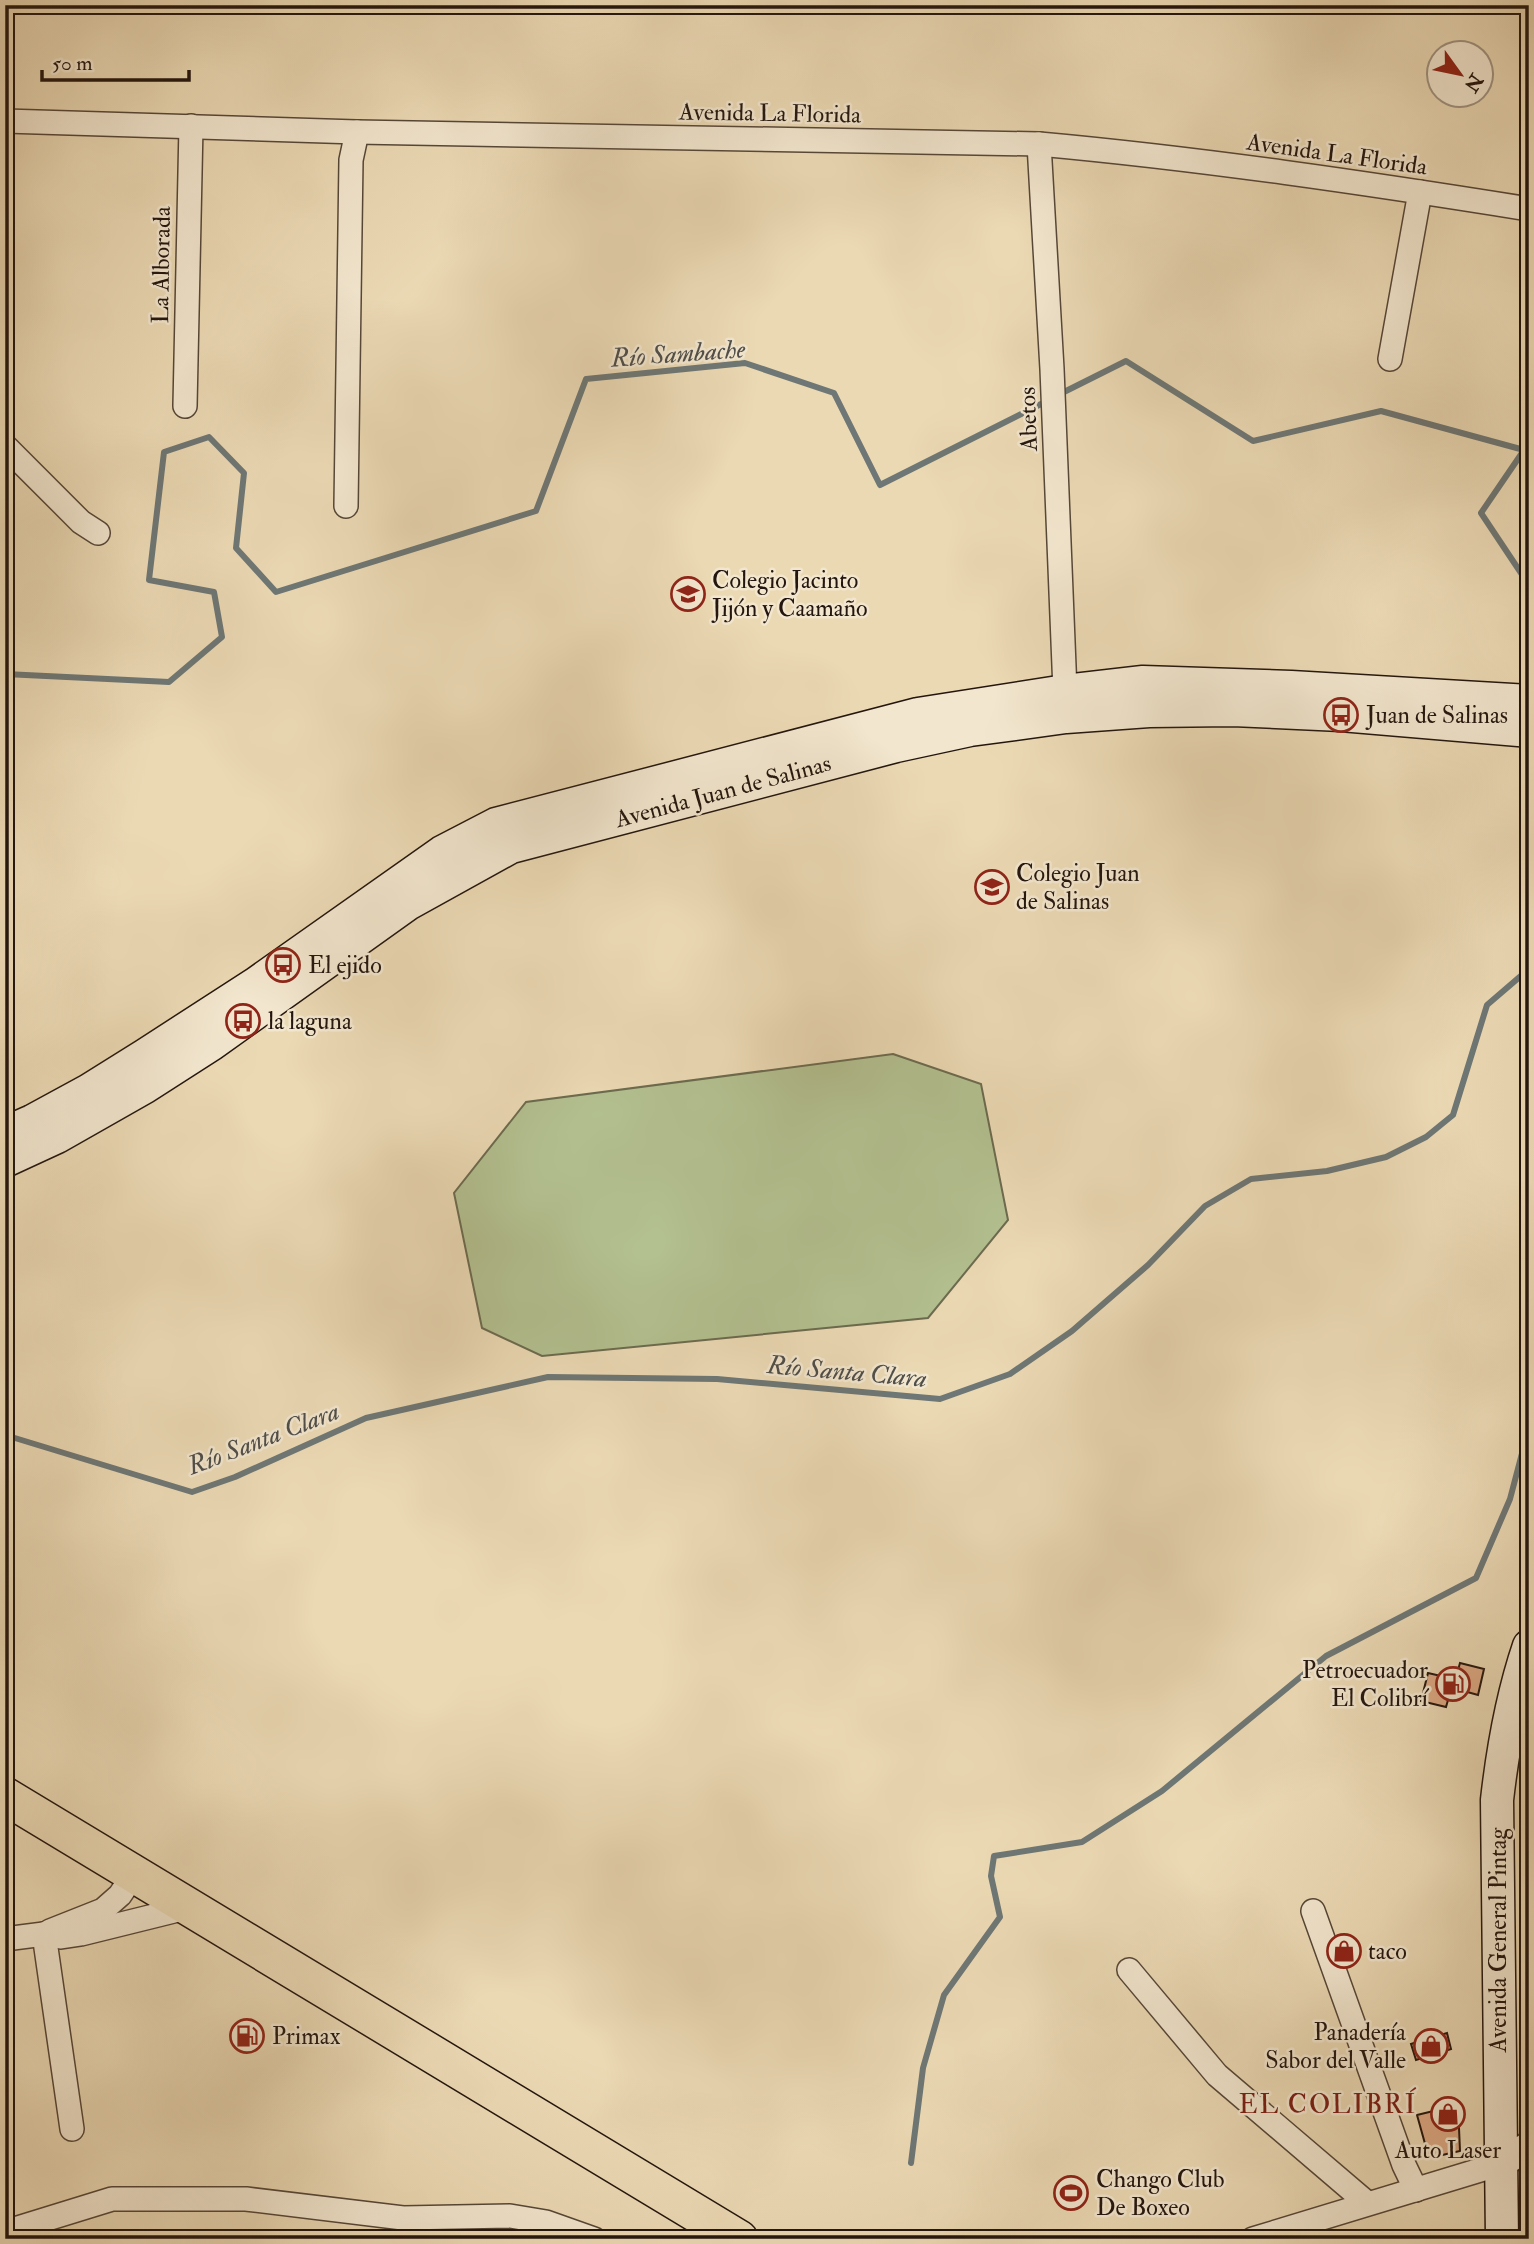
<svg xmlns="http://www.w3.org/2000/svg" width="1534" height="2244" font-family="'IM FELL Double Pica',serif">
<rect width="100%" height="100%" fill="#ebd9b4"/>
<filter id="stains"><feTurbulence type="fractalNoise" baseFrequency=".00286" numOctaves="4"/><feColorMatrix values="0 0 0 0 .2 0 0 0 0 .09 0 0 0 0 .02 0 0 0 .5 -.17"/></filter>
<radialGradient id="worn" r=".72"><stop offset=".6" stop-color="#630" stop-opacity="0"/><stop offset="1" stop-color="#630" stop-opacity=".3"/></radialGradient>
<path fill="#b3c090" stroke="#6c6b4f" stroke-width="2" d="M893,1054L981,1084L1008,1220L928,1318L542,1356L482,1328L454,1193L526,1102Z"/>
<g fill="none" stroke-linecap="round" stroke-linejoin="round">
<g stroke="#6e7775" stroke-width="6">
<path d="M1058,395L1126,361L1253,441L1381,411L1524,450L1481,513L1529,585"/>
<path d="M5,674L169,682L222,637L214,592L149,580L164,452L209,437L244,473L236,548L276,592L536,511L586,379L745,363L834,393L880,485L1049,400"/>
<path d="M5,1435L192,1492L235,1477L366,1418L548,1377L717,1379L940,1399L1010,1374L1072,1331L1148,1265L1205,1206L1251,1179L1327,1171L1386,1157L1426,1137L1453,1115L1487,1005L1529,969"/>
<path d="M911,2163L923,2068L944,1995L1000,1917L991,1876L994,1856L1082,1842L1162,1791L1326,1656L1476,1578L1510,1499L1529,1427"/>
</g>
</g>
<g fill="#ddaa85" stroke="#24160e" stroke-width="2">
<path d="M1460,1663L1484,1669L1478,1695L1453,1688Z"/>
<path d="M1428,1673L1454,1679L1446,1707L1421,1701Z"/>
<path d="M1447,2033L1451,2049L1416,2060L1411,2044Z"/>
<path d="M1458,2105L1460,2151L1429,2158L1417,2115Z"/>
</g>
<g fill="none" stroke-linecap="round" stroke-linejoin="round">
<g stroke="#564738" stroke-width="26">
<g id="minor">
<path d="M5,121L357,132L1039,144C1203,159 1366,183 1529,209"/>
<path d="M1039,144L1052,369L1065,691"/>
<path d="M1390,359L1420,192"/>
<path d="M185,406L191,126"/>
<path d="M5,446L81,522L98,533"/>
<path d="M346,506L351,160L357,132"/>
<path d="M1313,1911L1404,2165L1416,2190"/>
<path d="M50,1931L103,1910L120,1895L134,1874"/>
<path d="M44,1934L72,2129"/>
<path d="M5,1939L44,1934L61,1937L81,1934L190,1907"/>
<path d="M1129,1970L1217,2075L1367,2203"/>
<path d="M5,2232L112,2199H246L403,2218L510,2216L546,2222L594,2239"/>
<path d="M1253,2239L1500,2164"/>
</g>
</g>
<g stroke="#564738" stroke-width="32">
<path id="tertiary" d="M1500,2164L1529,2146"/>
</g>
<g stroke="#24160e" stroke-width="35">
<g id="secondary">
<path d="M5,1133L32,1121L89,1090L145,1055L255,984L442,852L496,824L918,714L1065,691L1143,682L1291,687L1529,701"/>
<path d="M5,1161L57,1137L145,1087L212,1044L408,904L511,847L896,746L970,730L1066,717L1149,711L1233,710L1341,715L1529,731"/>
<path d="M1502,2239L1497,1800C1503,1747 1512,1696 1529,1646"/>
</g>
</g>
<g stroke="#24160e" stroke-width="40">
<path id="trunk" d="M5,1796L739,2239"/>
</g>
<use href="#minor" stroke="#f2e6ce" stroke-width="23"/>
<use href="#tertiary" stroke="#f2e6ce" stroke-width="28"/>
<use href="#secondary" stroke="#f2e6ce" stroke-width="32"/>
<use href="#trunk" stroke="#ebd9b4" stroke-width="37"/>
</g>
<defs>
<g id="school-ring" transform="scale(1.75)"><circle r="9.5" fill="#f2e6ce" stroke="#8f2418" stroke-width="1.5"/><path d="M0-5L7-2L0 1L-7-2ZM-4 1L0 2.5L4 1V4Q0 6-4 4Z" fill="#8f2418"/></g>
<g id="bus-ring" transform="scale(1.75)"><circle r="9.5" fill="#f2e6ce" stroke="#8f2418" stroke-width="1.5"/><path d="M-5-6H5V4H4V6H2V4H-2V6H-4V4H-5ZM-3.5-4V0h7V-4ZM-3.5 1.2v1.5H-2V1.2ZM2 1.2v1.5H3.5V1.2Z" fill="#8f2418"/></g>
<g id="fuel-ring" transform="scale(1.75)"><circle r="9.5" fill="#f2e6ce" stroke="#8f2418" stroke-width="1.5"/><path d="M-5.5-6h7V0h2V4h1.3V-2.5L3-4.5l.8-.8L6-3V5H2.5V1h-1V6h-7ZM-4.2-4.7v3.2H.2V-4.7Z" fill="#8f2418"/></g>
<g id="shop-ring" transform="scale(1.75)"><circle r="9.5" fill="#f2e6ce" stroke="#8f2418" stroke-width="1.5"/><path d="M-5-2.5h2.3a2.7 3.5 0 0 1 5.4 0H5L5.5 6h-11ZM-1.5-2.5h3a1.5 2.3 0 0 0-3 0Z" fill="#8f2418"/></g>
<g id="stadium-ring" transform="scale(1.75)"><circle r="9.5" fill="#f2e6ce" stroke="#8f2418" stroke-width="1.5"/><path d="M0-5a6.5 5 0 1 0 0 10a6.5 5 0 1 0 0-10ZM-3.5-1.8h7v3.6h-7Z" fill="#8f2418"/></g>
</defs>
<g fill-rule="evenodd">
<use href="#school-ring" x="688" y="594"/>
<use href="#bus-ring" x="1341" y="715"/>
<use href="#school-ring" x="992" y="887"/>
<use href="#bus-ring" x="283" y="965"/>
<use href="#bus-ring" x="243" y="1021"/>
<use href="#fuel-ring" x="1453" y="1684"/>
<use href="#shop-ring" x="1344" y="1951"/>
<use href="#fuel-ring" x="247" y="2036"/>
<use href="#shop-ring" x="1431" y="2046"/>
<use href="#shop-ring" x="1448" y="2114"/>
<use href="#stadium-ring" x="1071" y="2193"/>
</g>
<g text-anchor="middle" stroke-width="5" stroke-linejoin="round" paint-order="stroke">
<g font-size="24" fill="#24160e" stroke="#f2e6ce">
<text transform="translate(770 113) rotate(1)" y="8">Avenida La Florida</text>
<text transform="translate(1337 154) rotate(8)" y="8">Avenida La Florida</text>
<text transform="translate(161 265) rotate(-89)" y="8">La Alborada</text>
<text transform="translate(1028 419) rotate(-92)" y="8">Abetos</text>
<text transform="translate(723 791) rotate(-15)" y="8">Avenida Juan de Salinas</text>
<text transform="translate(1498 1940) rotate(-90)" y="8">Avenida General Pintag</text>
</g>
<g font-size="24" fill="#24160e" stroke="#f2e6ce" text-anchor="start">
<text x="712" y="588">Colegio Jacinto<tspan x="712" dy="28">Jijón y Caamaño</tspan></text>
<text x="1366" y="723">Juan de Salinas</text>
<text x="1016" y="881">Colegio Juan<tspan x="1016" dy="28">de Salinas</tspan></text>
<text x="308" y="973">El ejido</text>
<text x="268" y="1029">la laguna</text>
<text x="1428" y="1678" text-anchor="end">Petroecuador<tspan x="1428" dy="28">El Colibrí</tspan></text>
<text x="1368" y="1959">taco</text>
<text x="1406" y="2040" text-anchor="end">Panadería<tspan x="1406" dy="28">Sabor del Valle</tspan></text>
<text x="272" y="2044">Primax</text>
<text x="1448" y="2158" text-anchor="middle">Auto Laser</text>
<text x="1096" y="2187">Chango Club<tspan x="1096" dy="28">De Boxeo</tspan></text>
</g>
<g font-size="26" font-style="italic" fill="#4f4e4a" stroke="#f2e6ce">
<text transform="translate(678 353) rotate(-4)" y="9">Río Sambache</text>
<text transform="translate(847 1371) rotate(5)" y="9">Río Santa Clara</text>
<text transform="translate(263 1438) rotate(-21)" y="9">Río Santa Clara</text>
</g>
<g font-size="26" letter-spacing="2" fill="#7a1f14" stroke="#f2e6ce">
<text x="1328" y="2113">EL COLIBRÍ</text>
</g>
</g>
<rect width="1534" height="2244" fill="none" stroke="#ebd9b4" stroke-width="28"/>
<rect x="7" y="7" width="1520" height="2230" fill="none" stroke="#24160e" stroke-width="3.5"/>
<rect x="14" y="14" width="1506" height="2216" fill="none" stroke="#24160e" stroke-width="2"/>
<g transform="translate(1460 74) rotate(123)"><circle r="33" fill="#f2e6ce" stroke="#a09381" stroke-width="2"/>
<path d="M0-5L12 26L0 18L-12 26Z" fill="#8f2418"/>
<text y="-10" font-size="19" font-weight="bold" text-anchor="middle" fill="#24160e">N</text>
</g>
<path d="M42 70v10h147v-10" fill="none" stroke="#24160e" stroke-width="3.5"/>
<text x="52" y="70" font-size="21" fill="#24160e" stroke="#f2e6ce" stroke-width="5" paint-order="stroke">50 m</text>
<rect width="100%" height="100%" filter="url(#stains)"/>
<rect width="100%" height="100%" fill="url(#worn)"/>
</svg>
